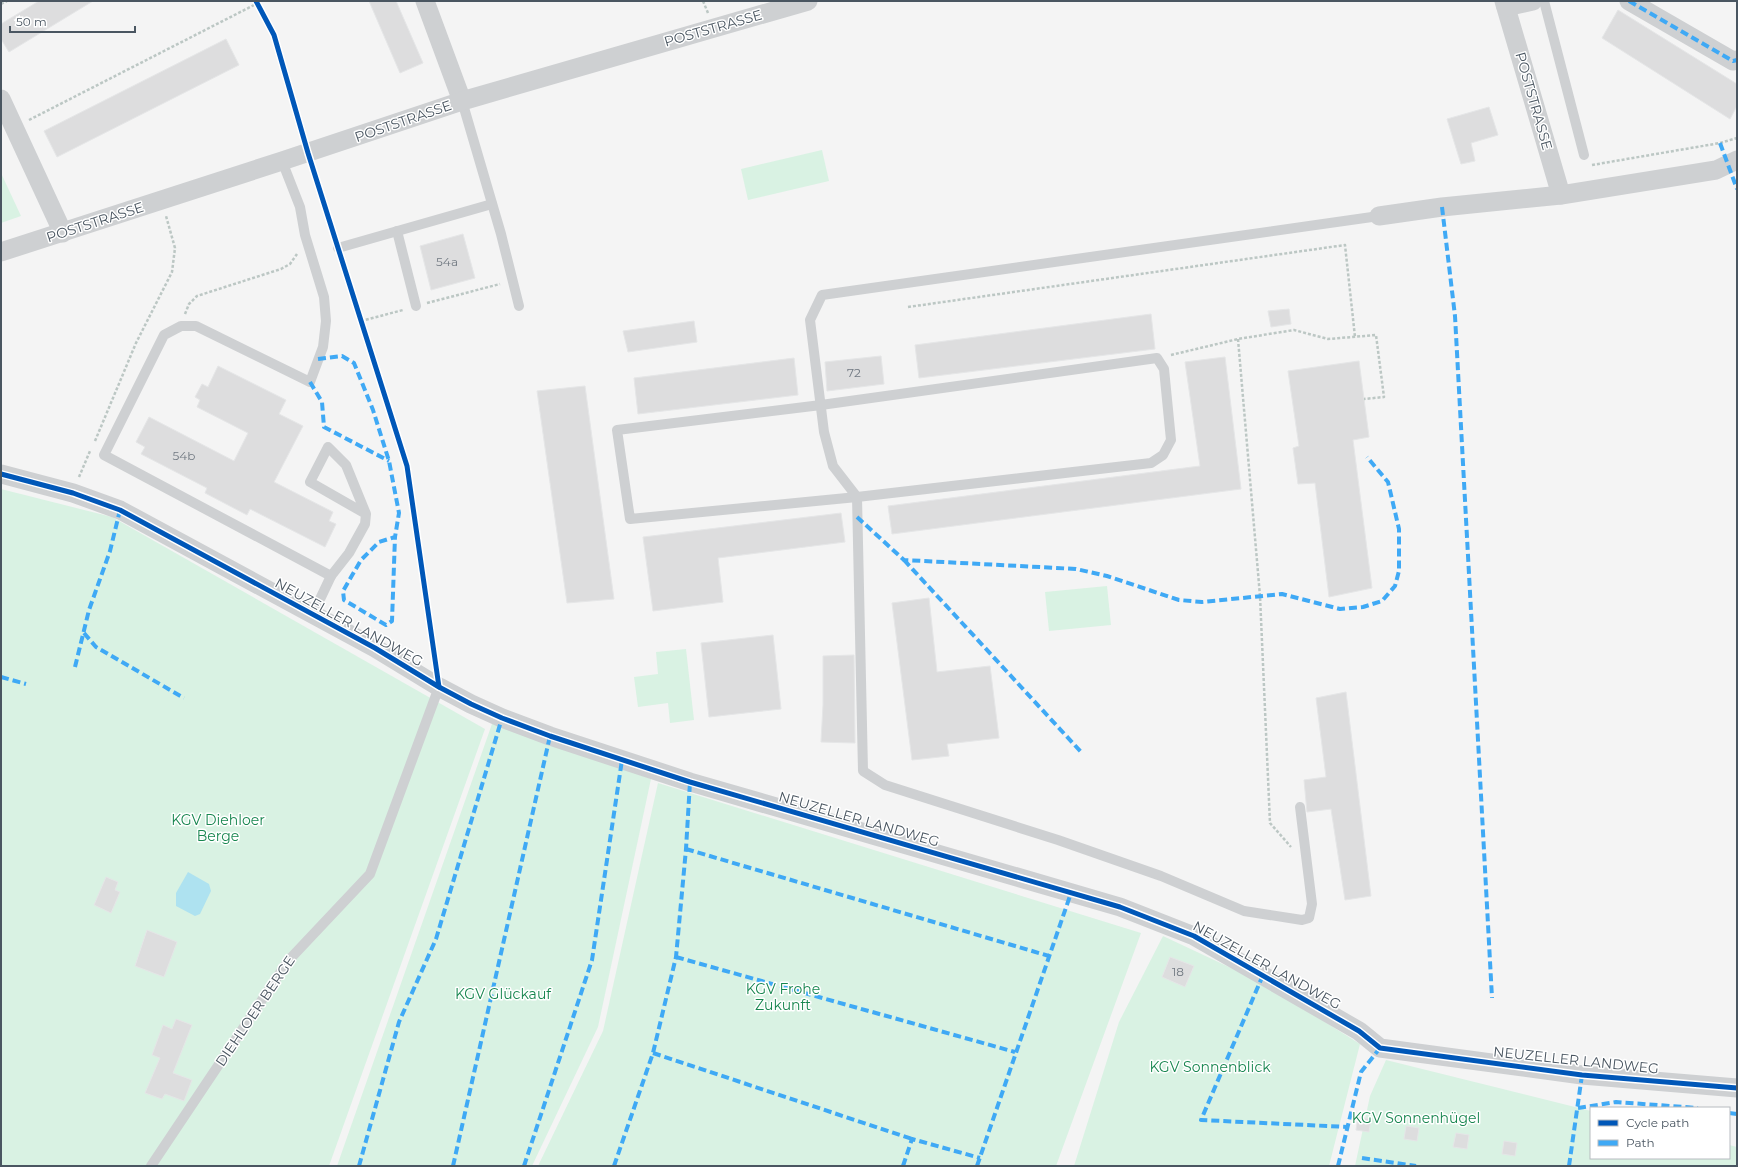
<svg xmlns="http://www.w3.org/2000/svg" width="1738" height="1167" font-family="Montserrat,sans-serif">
<rect width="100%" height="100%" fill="#f4f4f4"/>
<g fill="#d9f2e3">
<path d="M822,150L829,181L748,200L741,169Z"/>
<path d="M1,173L21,216L1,223Z"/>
<path d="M1,489L112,517L485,729L329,1166H1Z"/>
<path d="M1107,586L1111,625L1049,631L1045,592Z"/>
<path d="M686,649L694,720L670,723L668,703L638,707L634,677L658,674L656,652Z"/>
<path d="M493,721L651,779L598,1027L532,1166H337Z"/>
<path d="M658,783L1141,933L1056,1166H538L603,1031Z"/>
<path d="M1163,936L1263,983L1360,1044L1329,1166H1074L1119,1022Z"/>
<path d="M1386,1060L1591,1111V1158H1729V1145L1737,1147V1166H1355L1370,1096Z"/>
</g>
<path fill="#aee2f0" d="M188,872L209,884L211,891L200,914L195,916L176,906V893Z"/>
<g fill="#ddddde" stroke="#e5e6e7">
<path d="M39,1H93L9,52L1,39V24Z"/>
<path d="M369,1H396L423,63L400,73Z"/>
<path d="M1618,10L1737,84V106L1730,119L1602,38Z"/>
<path d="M226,39L239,65L57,157L44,131Z"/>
<path d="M1489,107L1498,135L1471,143L1475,161L1461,164L1447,119Z"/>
<path d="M463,234L475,278L431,290L420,246Z"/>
<path d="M1289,309L1291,324L1271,327L1268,311Z"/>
<path d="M1151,314L1155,349L919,378L915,345Z"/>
<path d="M694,321L697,342L628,352L623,331Z"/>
<path d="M881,356L884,384L827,391L825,362Z"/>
<path d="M1225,357L1241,489L892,534L888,506L1200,466L1185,362Z"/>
<path d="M794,358L798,395L638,414L634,378Z"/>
<path d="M1359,361L1369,437L1353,440L1372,588L1329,597L1315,483L1298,484L1293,448L1299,446L1288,371Z"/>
<path d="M218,366L286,400L279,414L303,426L274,482L333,512L329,521L336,524L325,547L250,509L247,515L205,493L207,488L141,454L145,447L136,442L149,417L234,461L248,433L197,407L200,400L195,397L202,384L208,387Z"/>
<path d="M585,386L614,599L567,603L537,391Z"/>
<path d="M841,513L845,542L718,558L723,602L653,611L643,537Z"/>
<path d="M929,598L937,672L990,666L999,738L947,744L949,756L912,760L892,603Z"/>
<path d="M773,635L781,709L709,717L701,643Z"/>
<path d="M854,655L855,743L821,742L823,705V656Z"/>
<path d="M1346,692L1371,896L1345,900L1331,809L1307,812L1304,780L1326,777L1316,698Z"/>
<path d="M106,877L118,882L115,890L120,892L111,913L94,905Z"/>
<path d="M147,930L177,942L164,977L135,966Z"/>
<path d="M1170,957L1194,966L1185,987L1162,977Z"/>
<path d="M176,1019L192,1025L173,1073L192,1080L184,1101L165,1094L162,1099L145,1093L160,1058L152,1055L163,1025L172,1029Z"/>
<path d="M1358,1117L1371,1119L1369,1132L1356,1130Z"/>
<path d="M1406,1126L1419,1128L1417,1141L1404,1139Z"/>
<path d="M1456,1133L1469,1135L1467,1149L1453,1147Z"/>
<path d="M1504,1141L1517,1143L1515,1156L1502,1154Z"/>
</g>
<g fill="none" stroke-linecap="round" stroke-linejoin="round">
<g stroke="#bcc7c4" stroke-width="2.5" stroke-dasharray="3 2" stroke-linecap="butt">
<path d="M703,1L708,13"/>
<path d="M1,4L7,1"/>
<path d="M29,120L258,3"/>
<path d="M1592,165L1720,143L1737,138"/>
<path d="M427,303L500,284"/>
<path d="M908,307L1345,245L1355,337"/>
<path d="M185,314L189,304L197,296L281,269L290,264L297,254"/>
<path d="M361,321L403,310"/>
<path d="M1238,339L1260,596L1270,823L1291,847"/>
<path d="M1171,355L1238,339L1294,330L1328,339L1376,335L1384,397L1364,399"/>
<path d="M95,441L136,343L172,272L175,248L166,216"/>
<path d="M79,477L90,451"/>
</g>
<g stroke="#ced0d2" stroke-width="10">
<path d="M1544,1L1584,155"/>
<path d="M462,101L501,234L519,306"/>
<path d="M282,161L300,207L305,235L324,297L326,321L323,347L310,382L196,326H181L164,335L104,455L331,576L313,614"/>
<path d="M397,231L416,306"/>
<path d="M338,248L492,204"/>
<path d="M1157,358L1164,369L1171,440L1163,455L1151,463L857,497L630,519L617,430L821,405Z"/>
<path d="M331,576L349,553L365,524L366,514L346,465L328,447L310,482L366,514"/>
<path d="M1300,807L1312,904L1309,918L1302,920L1244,911L1161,876L1058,840L885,785L863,771L857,497L833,466L824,432L810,320L822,295L1379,216"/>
<path d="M151,1166L288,961L370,874L439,687"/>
</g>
<g stroke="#ced0d2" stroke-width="19">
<path d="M425,1L462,101"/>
<path d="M1504,1L1561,195"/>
<path d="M1629,1L1733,61L1737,60"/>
<path d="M1506,7L1533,1"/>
<path d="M1,99L63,233"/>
<path d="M1379,216L1442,207L1561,195L1716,170L1737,160"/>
<path d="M1,252L282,161L462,101L808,1"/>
<path d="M1,474L73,493L120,510L375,648L439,687L471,704L502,718L550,736L690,782L1120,907L1194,936L1359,1031L1380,1048L1582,1075L1737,1088"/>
</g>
<g stroke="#3fa9f5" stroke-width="4" stroke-dasharray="8 4" stroke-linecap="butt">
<path d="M1629,1L1733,61L1737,60"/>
<path d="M1720,143L1737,189"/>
<path d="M1442,207L1455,316L1492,998"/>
<path d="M318,359L342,356L354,363L373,410L389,461L399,513L395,537L379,542L361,560L343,591L344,600L386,625L392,621L395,537"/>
<path d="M310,382L322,402L324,427L389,461"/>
<path d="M857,517L904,560L1076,569L1107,576L1179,600L1202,602L1282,594L1340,609L1363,607L1382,601L1395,586L1399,571V529L1388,482L1367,457"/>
<path d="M904,560L1082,753"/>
<path d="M84,633L96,647L184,698"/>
<path d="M75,667L89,610L110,551L120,510"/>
<path d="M1,677L26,684"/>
<path d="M686,849L1049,956"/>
<path d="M676,957L1015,1052"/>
<path d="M1263,975L1201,1120L1348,1127"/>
<path d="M653,1053L912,1139"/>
<path d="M1578,1108L1616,1102L1698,1108"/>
<path d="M1729,1113L1737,1114"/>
<path d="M1362,1158L1416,1166"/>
<path d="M359,1166L399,1022L436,939L502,718"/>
<path d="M453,1166L550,736"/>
<path d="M524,1166L592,960L622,760"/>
<path d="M614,1166L653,1053L676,957L686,849L690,782"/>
<path d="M903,1166L912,1139L980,1158"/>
<path d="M977,1166L1071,893"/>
<path d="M1338,1166L1361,1072L1380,1048"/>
<path d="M1569,1166L1582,1075"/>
</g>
<g stroke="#fff" stroke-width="8">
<g id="cycleway">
<path d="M256,1L274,35L308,153L407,466L439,687"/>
<path d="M1,474L73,493L120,510L375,648L439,687L471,704L502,718L550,736L690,782L1120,907L1194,936L1359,1031L1380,1048L1582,1075L1737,1088"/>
</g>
</g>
<use href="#cycleway" stroke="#0057b8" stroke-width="5"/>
</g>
<g text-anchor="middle" stroke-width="3" stroke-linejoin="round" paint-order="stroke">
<g font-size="12" fill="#707881">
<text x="447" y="266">54a</text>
<text x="854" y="377">72</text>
<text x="184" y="460">54b</text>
<text x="1178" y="976">18</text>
</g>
<g font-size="14" fill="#4a5661" stroke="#fff">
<text transform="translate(713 28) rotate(-16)" y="5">POSTSTRASSE</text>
<text transform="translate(1534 101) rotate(74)" y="5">POSTSTRASSE</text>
<text transform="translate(403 121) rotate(-19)" y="5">POSTSTRASSE</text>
<text transform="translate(95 222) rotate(-18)" y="5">POSTSTRASSE</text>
<text transform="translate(349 622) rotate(29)" y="5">NEUZELLER LANDWEG</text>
<text transform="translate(859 819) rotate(16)" y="5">NEUZELLER LANDWEG</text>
<text transform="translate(1267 965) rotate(29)" y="5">NEUZELLER LANDWEG</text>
<text transform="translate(255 1011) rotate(-56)" y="5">DIEHLOER BERGE</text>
<text transform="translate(1576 1060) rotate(6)" y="5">NEUZELLER LANDWEG</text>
</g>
<g font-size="14" fill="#17864f" stroke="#fff">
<text x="218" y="825">KGV Diehloer<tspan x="218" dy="16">Berge</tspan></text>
<text x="783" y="994">KGV Frohe<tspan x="783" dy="16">Zukunft</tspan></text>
<text x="503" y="999">KGV Glückauf</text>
<text x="1210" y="1072">KGV Sonnenblick</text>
<text x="1416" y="1123">KGV Sonnenhügel</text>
</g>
</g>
<rect width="1738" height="1167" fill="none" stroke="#4a5661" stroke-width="4"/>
<rect x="1590" y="1107" width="140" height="52" fill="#ffffff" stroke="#b7bbc0"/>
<rect x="1598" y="1120" width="20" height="6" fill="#0057b8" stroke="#b7bbc0"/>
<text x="1626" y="1127" font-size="12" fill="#4a5661">Cycle path</text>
<rect x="1598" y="1140" width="20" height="6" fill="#3fa9f5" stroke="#b7bbc0"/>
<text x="1626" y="1147" font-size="12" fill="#4a5661">Path</text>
<path d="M10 26v6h125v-6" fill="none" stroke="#4a5661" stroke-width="2"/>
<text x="16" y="26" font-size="12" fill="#4a5661" stroke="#ffffff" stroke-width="3" paint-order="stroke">50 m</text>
</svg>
